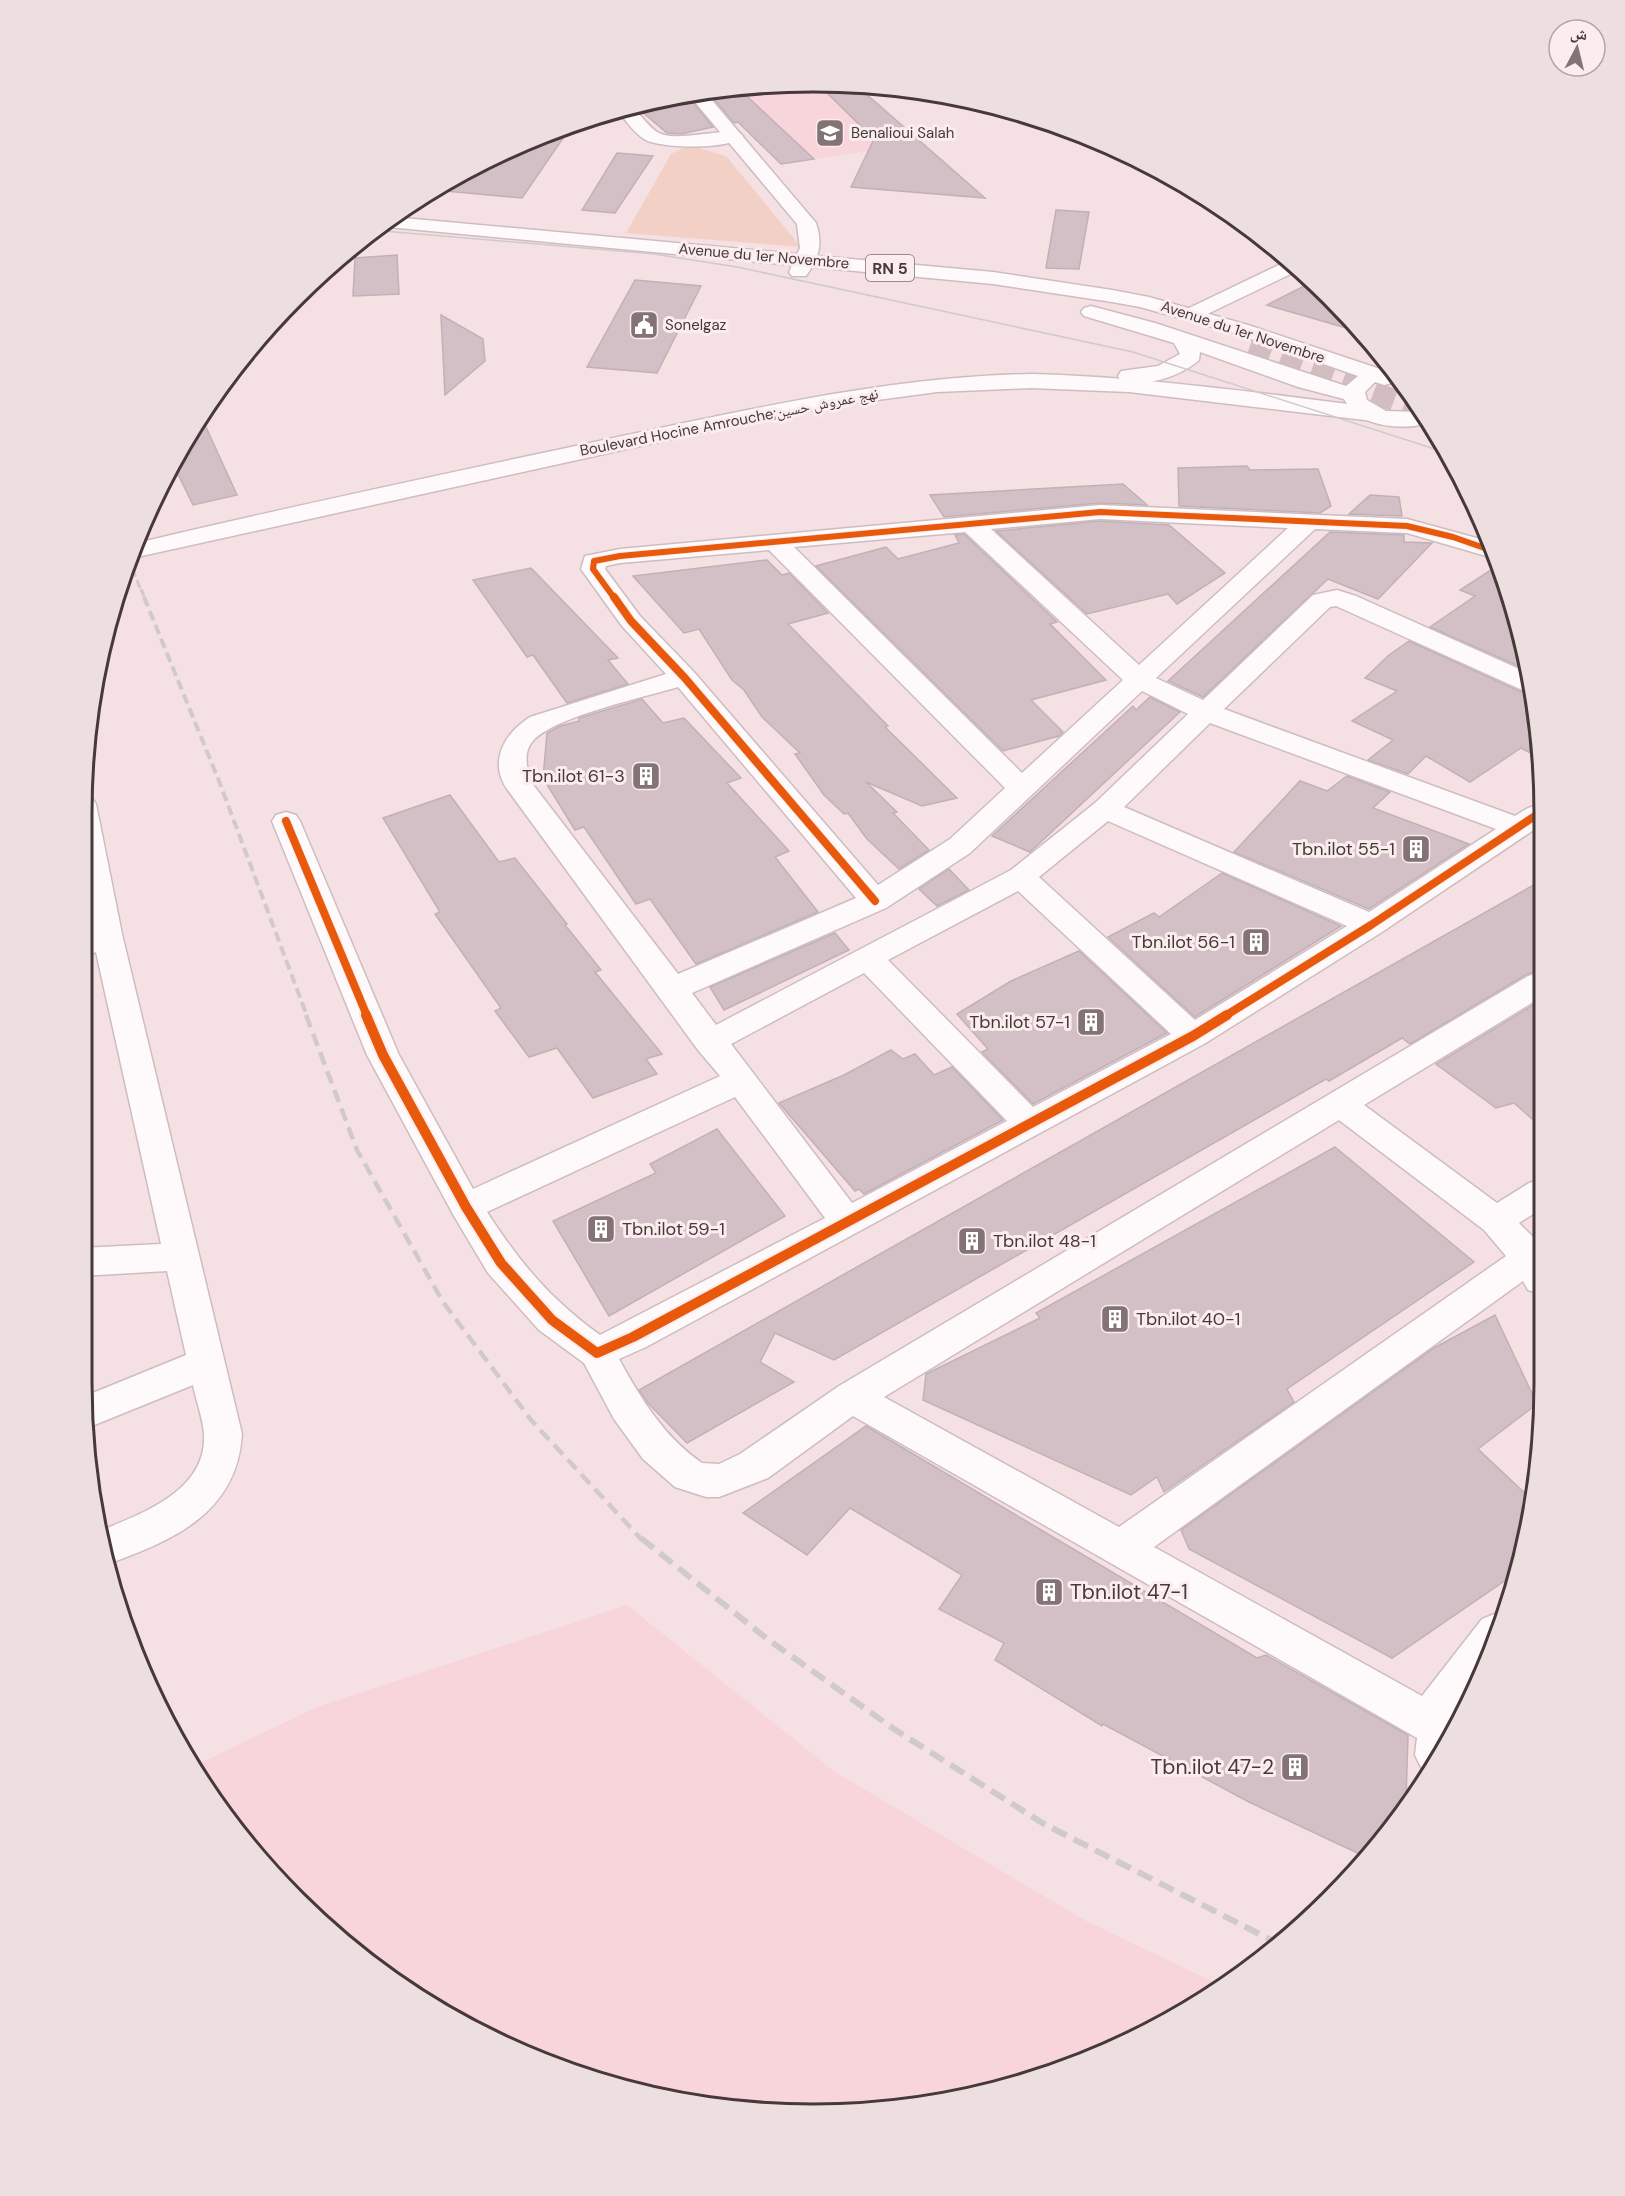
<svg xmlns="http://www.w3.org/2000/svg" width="1625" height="2196" font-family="'DM Sans','Noto Naskh Arabic',sans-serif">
<rect width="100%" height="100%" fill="#f5e0e3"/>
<g fill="#f7d5da">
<path d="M764,83L854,86L922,143L781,164L707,92Z"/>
<path d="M627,1605L835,1772L1086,1921L1220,1985L1093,2059L908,2109H717L623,2090L489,2040L330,1933L204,1790L192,1767L317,1707Z"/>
</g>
<path fill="#f3d0c6" d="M689,145L726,156L801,247L626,233L671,154Z"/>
<g fill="#d3c0c6" stroke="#c1b1b5" stroke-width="1.5">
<path d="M818,84L857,86L985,198L851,187L874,139Z"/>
<path d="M737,87L768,116L814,159L781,164L738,122L734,123L708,92Z"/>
<path d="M687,95L713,127L681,134L667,133L633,104Z"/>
<path d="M572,125L522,198L434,190L489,157Z"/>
<path d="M617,153L653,156L615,213L582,210Z"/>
<path d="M1056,210L1089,212L1079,269L1046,268Z"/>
<path d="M397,255L399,294L353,296L355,258Z"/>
<path d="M635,280L701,286L657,373L587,367Z"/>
<path d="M1304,286L1324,293L1360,332L1267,305Z"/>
<path d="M441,315L483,339L485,361L445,395Z"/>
<path d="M200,414L237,495L193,505L173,464Z"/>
<path d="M1247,466L1250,470L1318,469L1331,506L1320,513L1179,506L1178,468Z"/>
<path d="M1123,484L1147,505L1100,503L944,517L930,495Z"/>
<path d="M1370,495L1399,497L1402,516L1349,514Z"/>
<path d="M1100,521L1169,525L1225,573L1177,604L1168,594L1087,614L996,531Z"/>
<path d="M1330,532L1404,535V542L1432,543L1378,599L1328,579L1203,697L1168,681Z"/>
<path d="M964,534L1057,622L1050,624L1106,680L1031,700L1063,732L1059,736L1003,751L816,566L886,547L898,559L959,543L955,535Z"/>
<path d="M767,560L782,575L789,573L828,613L788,624L888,726L885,727L957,798L922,806L866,782L897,812L893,813L929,850L899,869L867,839L848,813L844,814L824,795L795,754L800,753L762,717L744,690L732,680L699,629L684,633L633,576Z"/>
<path d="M1497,566L1503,586L1525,669L1430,627L1475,596L1460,590Z"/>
<path d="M531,568L618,658L608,660L628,684L567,703L533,655L527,657L473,580Z"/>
<path d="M1409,641L1519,691L1531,693L1538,717V757L1521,748L1470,782L1426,756L1408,774L1368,760L1393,740L1352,721L1397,691L1365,678L1389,655Z"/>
<path d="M1150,697L1180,712L1030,852L992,836L1133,706L1136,710Z"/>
<path d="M642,699L663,723L684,718L741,778L727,783L789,851L775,857L818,912L696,964L650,899L636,904L584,827L575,830L543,778L547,733L560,726L579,721V718Z"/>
<path d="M1347,776L1390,792L1373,808L1469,844L1369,909L1234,852L1300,781L1327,791Z"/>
<path d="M450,795L499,862L515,858L567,924L565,925L601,970L595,972L662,1054L646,1059L657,1074L593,1098L557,1048L529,1057L495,1011L501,1008L435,914L440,912L383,818Z"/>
<path d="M949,869L969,890L937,906L919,889Z"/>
<path d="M1222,873L1341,926L1195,1017L1108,937L1154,913L1159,917Z"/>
<path d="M1539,882V971L1527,974L1410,1044L1402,1038L1329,1081L1326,1079L834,1360L775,1333L760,1362L794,1382L687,1443L648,1403L639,1390Z"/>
<path d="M835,933L849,950L724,1010L710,987Z"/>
<path d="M1079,951L1167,1033L1033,1104L982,1052L988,1049L957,1014L1011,981Z"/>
<path d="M1540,1001V1126L1514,1103L1496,1108L1436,1064Z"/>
<path d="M891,1050L903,1059L915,1054L934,1075L952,1067L1003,1120L864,1194L859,1189L855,1191L779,1103L844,1075Z"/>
<path d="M717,1129L785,1216L609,1316L553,1221L656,1173L650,1164Z"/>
<path d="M1335,1147L1474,1262L1287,1389L1294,1402L1164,1492L1157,1477L1131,1495L923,1400L926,1374L1040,1318L1036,1313Z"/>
<path d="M1495,1315L1537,1404L1478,1449L1531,1499L1519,1571L1392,1658L1189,1549L1181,1530L1434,1348Z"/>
<path d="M866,1426L1257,1658L1266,1655L1408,1735L1406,1800L1368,1858L1249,1802L1103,1724L1102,1726L995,1660L1004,1643L939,1609L962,1575L850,1508L807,1555L743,1513Z"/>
</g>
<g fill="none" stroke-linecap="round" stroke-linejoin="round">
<path stroke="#d2bec1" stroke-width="22" stroke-dasharray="22 11" stroke-linecap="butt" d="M1250,346L1417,409"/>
<g stroke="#cebdc0" stroke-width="3">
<g id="minor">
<path d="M631,105C639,113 648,126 657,132C677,145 734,123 743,136C733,150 659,149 644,139C634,133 624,118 616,109Z"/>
<path d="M1289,260L1301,269L1199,318H1185L1182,314L1185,310Z"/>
<path d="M1100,505L1407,519L1491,542L1495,558H1493L1407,533L1315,529L1156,678L1203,700L1313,595L1337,590L1356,596L1526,672L1531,691L1520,689L1336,606L1330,607L1224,709L1515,816L1528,808L1538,805V827L1382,932L1204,1044L646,1347L619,1359C641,1399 664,1437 702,1463L719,1464L740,1454L839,1386L1528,976L1539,973L1540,998L1364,1105L1497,1203L1529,1183L1541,1179V1209L1519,1223L1541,1245V1294L1528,1290L1523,1281L1154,1547L1422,1696L1482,1619L1497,1613L1503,1616L1474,1692L1461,1708L1460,1719L1426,1771L1422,1769L1415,1755L1417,1738L853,1416L768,1478L719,1497H706L675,1487L643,1459L614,1419L584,1363L539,1330L488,1273L454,1216L367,1055L272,821L276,815L286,812L296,815L300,821L399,1055L473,1189L720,1076L698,1050L507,789C488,761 505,733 530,717L666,674L622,626L581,569L585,556L620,549ZM1100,519L1288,528L1139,665L991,529ZM965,532L1123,680L1022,773L794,547ZM769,550L1005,788L950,839L878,885L693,671L640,616L605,569L606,566L620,563ZM678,687L856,898L678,974L531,782C527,769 523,753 532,742C552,717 645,697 678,687ZM1142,691L1188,714L1095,803L1011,870L716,1025L692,993L886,908L970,853ZM1210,723L1496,829L1369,912L1124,807ZM1108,821L1347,926L1195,1020L1039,877ZM1018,891L1171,1034L1033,1107L888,960ZM864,973L1007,1121L852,1203L731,1044ZM735,1097L825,1218L600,1335C551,1300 520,1263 487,1212ZM1339,1120L1484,1230L1506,1256L1119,1527L884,1397Z"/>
<path d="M83,795L92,798L96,804L122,934L242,1434C237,1514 172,1541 105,1565L100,1531C143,1513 207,1491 204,1434C203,1418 196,1401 193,1385L87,1428L83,1397L186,1355L167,1271L81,1276V1248L161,1244L96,952L81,957V934L91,929L81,876Z"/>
</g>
</g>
<g stroke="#cebdc0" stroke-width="3">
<path id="tertiary" d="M705,92L816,223C823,244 819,258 806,276H792L789,272L800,248L797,224L689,95Z"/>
</g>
<g stroke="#cebdc0" stroke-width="3">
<g id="secondary">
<path d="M1395,371L1402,383H1389L1386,378Z"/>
<path d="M1031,374C1146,377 1259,393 1373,407L1381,409L1384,414L1381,419L1373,421L1129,392L1031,388L937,392L847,404L758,420L128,559L133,544C292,506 453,472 613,438C752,409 888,377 1031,374Z"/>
</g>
</g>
<g stroke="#cebdc0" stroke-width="3">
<path id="primary" d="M392,217L993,272L1112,290L1149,297L1248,325L1392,373L1395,378L1392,383L1384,385L1375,382L1365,392L1367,400L1386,411L1419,412L1426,424C1398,430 1359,427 1344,399L1298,387L1200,352L1199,360C1180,377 1146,387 1121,381L1118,376L1121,371L1158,366L1180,354L1174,343L1084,316L1081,312L1084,308L1091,306L1155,323L1346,386L1358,376L1234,333L1140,307L1112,302L993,284L377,226Z"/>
</g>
<use href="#minor" fill="#fefafb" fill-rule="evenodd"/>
<use href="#tertiary" fill="#fefafb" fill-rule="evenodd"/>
<use href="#secondary" fill="#fefafb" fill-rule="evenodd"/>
<use href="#primary" fill="#fefafb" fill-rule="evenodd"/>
<path stroke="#d0caca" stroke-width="1.5" d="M371,230L654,254L737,267L1133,352L1441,451"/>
<g stroke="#d0caca" stroke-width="3" stroke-dasharray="8 4" stroke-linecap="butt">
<path d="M128,558L140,588"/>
<path d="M141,589L145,599"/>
</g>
<path stroke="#d0caca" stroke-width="4" stroke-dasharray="10 5" stroke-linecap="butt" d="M144,597L219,781L307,1016"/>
<path stroke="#d0caca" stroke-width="4.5" stroke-dasharray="13 7" stroke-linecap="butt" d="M306,1015L357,1150L443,1302L531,1420L642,1540"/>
<path stroke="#d0caca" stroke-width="6" stroke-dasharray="16 8" stroke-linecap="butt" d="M641,1538L766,1638L894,1729L1044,1824L1279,1944"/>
<g stroke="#fbecee" stroke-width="8">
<path id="cycleway-far2" d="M615,599L593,569L594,561L620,556L1100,512L1407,526L1453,537L1493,551"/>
</g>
<g stroke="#fbecee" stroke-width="10">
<g id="cycleway-far1">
<path d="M614,597L631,621L684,677L875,901"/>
<path d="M286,821L367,1016"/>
<path d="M1225,1016L1371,925L1538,814"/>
</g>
</g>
<g stroke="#fbecee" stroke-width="14">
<path id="cycleway" d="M366,1015L383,1055L466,1207L501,1263L552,1320L597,1353L633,1337L1193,1036L1227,1015"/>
</g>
<use href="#cycleway-far2" stroke="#e8590c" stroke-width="6"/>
<use href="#cycleway-far1" stroke="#e8590c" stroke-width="8"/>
<use href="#cycleway" stroke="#e8590c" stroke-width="10"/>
</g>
<defs>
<g id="school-square" transform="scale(1.5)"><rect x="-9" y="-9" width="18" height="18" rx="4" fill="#847375" stroke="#fbecee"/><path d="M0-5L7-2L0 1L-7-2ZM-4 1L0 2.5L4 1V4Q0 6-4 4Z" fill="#fff"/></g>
<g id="civic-square" transform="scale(1.5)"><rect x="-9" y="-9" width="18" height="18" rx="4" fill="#847375" stroke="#fbecee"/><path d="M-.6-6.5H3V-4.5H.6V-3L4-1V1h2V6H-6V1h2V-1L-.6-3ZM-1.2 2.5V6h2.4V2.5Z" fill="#fff"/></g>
<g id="building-square" transform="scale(1.5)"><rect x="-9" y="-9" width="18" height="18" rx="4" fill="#847375" stroke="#fbecee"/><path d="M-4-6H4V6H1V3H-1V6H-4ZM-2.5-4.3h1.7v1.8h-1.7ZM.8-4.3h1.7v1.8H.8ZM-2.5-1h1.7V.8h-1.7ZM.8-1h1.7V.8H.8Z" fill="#fff"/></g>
</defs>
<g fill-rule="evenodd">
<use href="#school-square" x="830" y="133"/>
<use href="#civic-square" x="644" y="325"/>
<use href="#building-square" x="646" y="776"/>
<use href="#building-square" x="1416" y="849"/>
<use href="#building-square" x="1256" y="942"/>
<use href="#building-square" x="1091" y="1022"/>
<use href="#building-square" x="601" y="1229"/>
<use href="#building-square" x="972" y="1241"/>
<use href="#building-square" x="1115" y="1319"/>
<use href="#building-square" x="1049" y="1592"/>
<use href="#building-square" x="1295" y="1767"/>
</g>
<g text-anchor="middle" stroke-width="6" stroke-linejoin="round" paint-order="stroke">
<g font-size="15" fill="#47383a" stroke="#fbecee" text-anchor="start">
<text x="851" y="138">Benalioui Salah</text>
<text x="665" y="330">Sonelgaz</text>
</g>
<g font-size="15" fill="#47383a" stroke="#fbecee">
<text transform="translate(764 256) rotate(5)" y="5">Avenue du 1er Novembre</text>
<text transform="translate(1243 332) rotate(18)" y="5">Avenue du 1er Novembre</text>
<text transform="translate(729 422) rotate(-11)" y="5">Boulevard Hocine Amrouche;نهج عمروش حسين</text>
</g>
<rect fill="#fbecee" stroke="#7d6e70" stroke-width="1.5" x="866" y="255" width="48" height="26" rx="4.5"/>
<g font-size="16" font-weight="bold" fill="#47383a">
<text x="890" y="274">RN 5</text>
</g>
<g font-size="18" fill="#47383a" stroke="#fbecee" text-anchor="end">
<text x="625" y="782">Tbn.ilot 61-3</text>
<text x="1395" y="855">Tbn.ilot 55-1</text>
<text x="1235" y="948">Tbn.ilot 56-1</text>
<text x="1070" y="1028">Tbn.ilot 57-1</text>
<text x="622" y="1235" text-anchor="start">Tbn.ilot 59-1</text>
<text x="993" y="1247" text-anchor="start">Tbn.ilot 48-1</text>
<text x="1136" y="1325" text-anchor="start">Tbn.ilot 40-1</text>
</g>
<g font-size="21" fill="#47383a" stroke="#fbecee" text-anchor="start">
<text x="1070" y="1599">Tbn.ilot 47-1</text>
<text x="1274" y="1774" text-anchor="end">Tbn.ilot 47-2</text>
</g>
</g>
<path d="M0 0H1625V2196H0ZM813 92H813A721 721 0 0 1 1534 813V1383A721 721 0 0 1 813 2104H813A721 721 0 0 1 92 1383V813A721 721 0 0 1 813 92Z" fill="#eddee0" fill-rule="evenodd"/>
<path fill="none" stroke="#47383a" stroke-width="3" d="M813 92H813A721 721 0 0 1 1534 813V1383A721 721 0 0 1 813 2104H813A721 721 0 0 1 92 1383V813A721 721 0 0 1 813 92Z"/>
<g transform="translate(1577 48) rotate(7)"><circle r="28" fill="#fbecee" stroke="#b3a4a6" stroke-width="1.5"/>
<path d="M0-4.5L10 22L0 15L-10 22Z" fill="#847375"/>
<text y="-9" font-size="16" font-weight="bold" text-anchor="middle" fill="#47383a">ش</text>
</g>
</svg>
